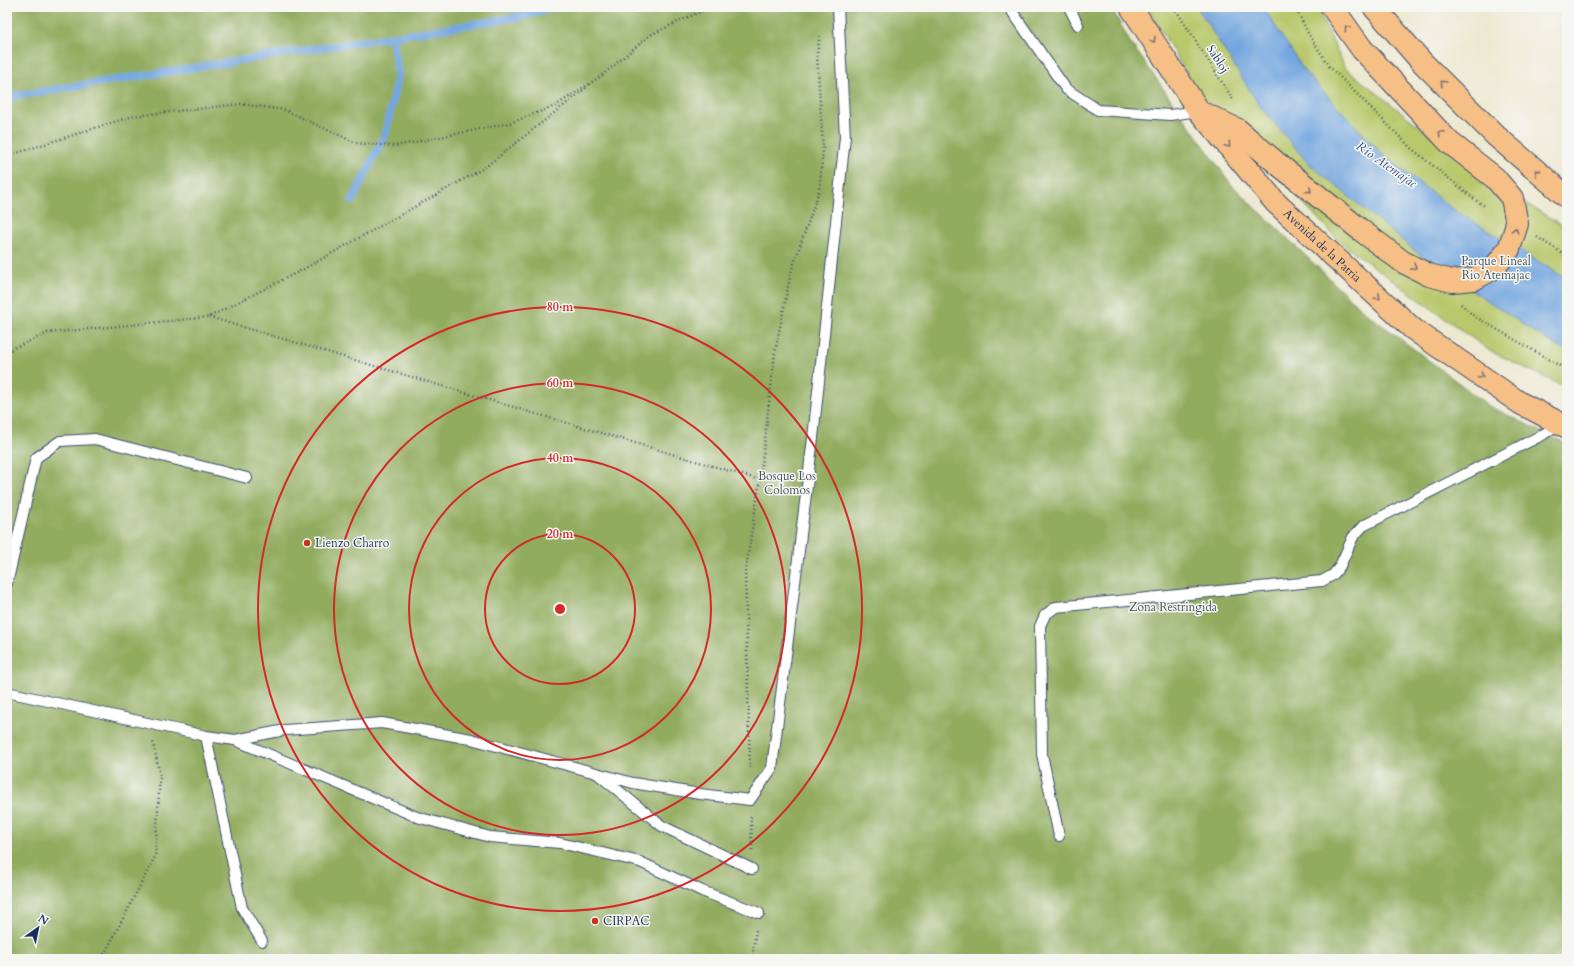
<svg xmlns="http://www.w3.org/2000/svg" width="1574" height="966" font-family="Cardo,serif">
<rect width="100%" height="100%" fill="#f6f6f2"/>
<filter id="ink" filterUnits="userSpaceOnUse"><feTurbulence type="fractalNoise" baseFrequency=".025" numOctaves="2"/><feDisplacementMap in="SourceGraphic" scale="8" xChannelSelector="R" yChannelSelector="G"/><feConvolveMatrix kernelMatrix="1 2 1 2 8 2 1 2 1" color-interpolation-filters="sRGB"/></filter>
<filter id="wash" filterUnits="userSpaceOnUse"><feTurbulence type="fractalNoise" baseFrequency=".012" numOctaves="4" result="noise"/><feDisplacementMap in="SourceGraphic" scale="16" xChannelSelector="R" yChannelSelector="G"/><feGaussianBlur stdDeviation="0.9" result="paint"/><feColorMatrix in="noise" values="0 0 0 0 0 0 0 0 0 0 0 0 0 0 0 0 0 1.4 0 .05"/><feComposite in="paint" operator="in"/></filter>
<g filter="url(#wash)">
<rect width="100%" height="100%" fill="#ede8d0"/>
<path fill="#b8c86b" stroke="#6a7c64" d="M1147,7H1317L1345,68L1493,184L1567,228V388L1490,351L1340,242L1196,89Z"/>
<path fill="#92ac5f" stroke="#566e5e" d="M7,7H1111L1130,42L1231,184L1361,309L1489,406L1567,444V959H7Z"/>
<path fill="#73a6df" stroke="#476a9e" d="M1197,7H1263L1305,72L1382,154L1450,207L1567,279V351L1547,340L1425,259L1308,163L1259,105Z"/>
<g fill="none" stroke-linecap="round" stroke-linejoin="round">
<g stroke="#73a6df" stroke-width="8">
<path d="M7,97L524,16L554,7"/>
<path d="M352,201L385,135L398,75L392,37"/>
</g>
</g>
</g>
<g filter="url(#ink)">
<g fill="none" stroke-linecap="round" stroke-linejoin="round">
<g stroke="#3a4b6f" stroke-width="12">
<g id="service">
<path d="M1009,7L1066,89L1098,110L1170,115L1199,111"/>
<path d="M1069,7L1078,25"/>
<path d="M7,584L36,458L60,441L95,439L247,478"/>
<path d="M7,692L206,736L235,740L417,817L490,837L560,843L640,862L702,891L759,913"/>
<path d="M206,736L242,908L262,941"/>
<path d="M235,740L285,730L382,723L471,739L633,783L700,794L750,800L772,768L813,438L845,137L838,7"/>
<path d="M599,775L662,826L752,869"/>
<path d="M1059,836L1042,754L1040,626L1045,615L1056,607L1322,581L1333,575L1340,566L1353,537L1363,526L1544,434L1560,423"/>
</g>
</g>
<g stroke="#3a4b6f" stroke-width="24">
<g id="primary">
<path id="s1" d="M1131,7L1199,111L1276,203L1413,329L1520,403L1567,427"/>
<path d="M1332,7L1362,49"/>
<path d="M1374,7L1421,61L1496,136L1567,197"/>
<path d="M1207,115L1238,130L1279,165"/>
</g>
</g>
<g stroke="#3a4b6f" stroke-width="2.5" stroke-dasharray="1 3" stroke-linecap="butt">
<path d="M1174,7L1234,101"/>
<path d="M1295,7L1309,35L1329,66L1412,149L1477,201L1486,207"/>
<path d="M7,156L133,116L241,104L285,110L356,143L395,146L510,123L555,106L600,77L650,35L710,7"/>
<path d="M1537,237L1562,253L1567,258"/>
<path d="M1461,304L1474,316L1567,370"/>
<path d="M209,317L760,480"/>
<path d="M7,351L48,333L209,317L302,270L484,168L586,88"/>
<path d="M750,768L745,573L760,480L775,352L791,272L819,191L823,149L817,55L820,33"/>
<path d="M751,817L752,850"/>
<path d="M104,955L107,959"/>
<path d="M98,959L104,955L155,857L160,776L153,742"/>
<path d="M752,959L756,930"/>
</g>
<use href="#service" stroke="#fff" stroke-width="10"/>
<use href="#primary" stroke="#f5bf86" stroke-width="22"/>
<g stroke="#3a4b6f" stroke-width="24" stroke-linecap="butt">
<path id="primary-bridge" d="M1279,165L1362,231L1403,262L1429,275L1452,281L1474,279L1494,268L1509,249L1517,224L1512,198L1495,178L1449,142L1362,49"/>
</g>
<use href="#primary-bridge" stroke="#f5bf86" stroke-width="22"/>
</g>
<defs><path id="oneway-chevron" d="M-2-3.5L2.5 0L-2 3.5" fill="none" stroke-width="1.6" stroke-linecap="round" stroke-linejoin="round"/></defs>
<g stroke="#7d7070">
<use href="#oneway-chevron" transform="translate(1347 28) rotate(-126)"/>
<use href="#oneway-chevron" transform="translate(1153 40) rotate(57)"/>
<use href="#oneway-chevron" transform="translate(1443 83) rotate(-135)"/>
<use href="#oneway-chevron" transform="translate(1441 133) rotate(-134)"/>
<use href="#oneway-chevron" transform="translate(1228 145) rotate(50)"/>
<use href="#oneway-chevron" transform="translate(1537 172) rotate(-139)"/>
<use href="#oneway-chevron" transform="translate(1309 190) rotate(40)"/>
<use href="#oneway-chevron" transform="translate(1515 230) rotate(-75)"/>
<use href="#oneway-chevron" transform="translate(1414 267) rotate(27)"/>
<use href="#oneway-chevron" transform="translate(1378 297) rotate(43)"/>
<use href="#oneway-chevron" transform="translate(1481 376) rotate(35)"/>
</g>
</g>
<g fill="none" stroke="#d62828" stroke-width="2">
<circle cx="560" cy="609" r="75"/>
<circle cx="560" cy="609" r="151"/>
<circle cx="560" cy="609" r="226"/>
<circle cx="560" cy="609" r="302"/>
</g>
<g fill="#c8321e" stroke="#f6f6f2" stroke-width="1.5">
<circle cx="307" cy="543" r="4"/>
<circle cx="595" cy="921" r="4"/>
</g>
<g text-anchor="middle" stroke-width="3" stroke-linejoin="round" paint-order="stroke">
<g font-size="12" fill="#1b2f5e" stroke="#f6f6f2">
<text transform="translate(1218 59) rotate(57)" y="4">Sabloj</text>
<text dy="4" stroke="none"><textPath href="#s1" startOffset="307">Avenida de la Patria</textPath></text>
</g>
<g font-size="12" fill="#425561" stroke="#f6f6f2">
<text x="1496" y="265">Parque Lineal<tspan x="1496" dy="14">Rio Atemajac</tspan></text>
<text x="787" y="480">Bosque Los<tspan x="787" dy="14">Colomos</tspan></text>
<text x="1173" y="611">Zona Restringida</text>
</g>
<g font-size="12" fill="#1b2f5e" stroke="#f6f6f2" text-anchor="start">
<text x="315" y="547">Lienzo Charro</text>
<text x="603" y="925">CIRPAC</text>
</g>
<g font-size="13" font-style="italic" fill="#3a598b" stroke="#f6f6f2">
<text transform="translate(1387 164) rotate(35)" y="5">Río Atemajac</text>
</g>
</g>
<circle cx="560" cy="609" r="6" fill="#d62828" stroke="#f6f6f2" stroke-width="2"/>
<g font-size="12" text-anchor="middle" font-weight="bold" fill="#d62828" stroke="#f6f6f2" stroke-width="3" stroke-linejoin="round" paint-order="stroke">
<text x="560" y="311">80 m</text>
<text x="560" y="387">60 m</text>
<text x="560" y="462">40 m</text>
<text x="560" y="538">20 m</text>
</g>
<rect width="1574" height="966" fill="none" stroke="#f6f6f2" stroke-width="24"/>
<g transform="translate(38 928) rotate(33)" stroke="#f6f6f2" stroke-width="3" paint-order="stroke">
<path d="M0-3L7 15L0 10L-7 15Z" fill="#1b2f5e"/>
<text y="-6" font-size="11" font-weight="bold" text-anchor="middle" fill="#1b2f5e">N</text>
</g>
</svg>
